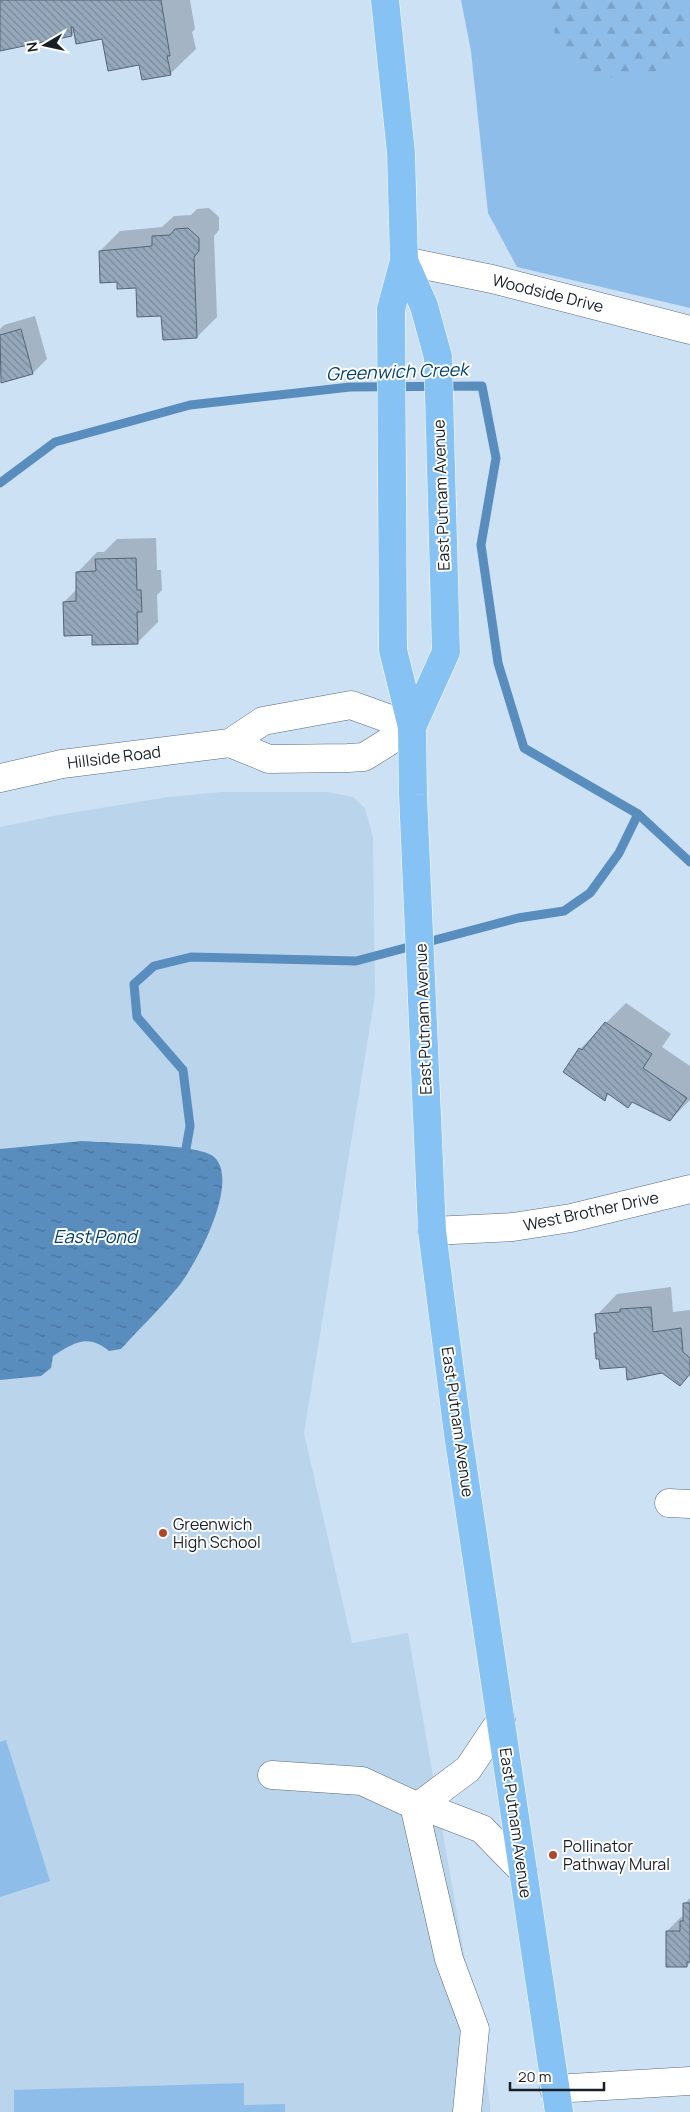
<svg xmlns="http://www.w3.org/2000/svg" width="690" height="2112" font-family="Manrope,sans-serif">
<defs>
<pattern id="forest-firs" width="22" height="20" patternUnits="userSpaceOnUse" patternTransform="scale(1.25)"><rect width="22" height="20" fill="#8ebdea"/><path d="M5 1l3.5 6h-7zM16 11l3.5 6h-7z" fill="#7aa2c9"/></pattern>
<pattern id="water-ripples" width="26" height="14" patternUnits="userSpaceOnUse" patternTransform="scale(1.25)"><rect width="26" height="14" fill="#598dbe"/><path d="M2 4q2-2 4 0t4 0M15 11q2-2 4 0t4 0" fill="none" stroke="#49739a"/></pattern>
<pattern id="building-back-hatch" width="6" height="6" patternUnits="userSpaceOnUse" patternTransform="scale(1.25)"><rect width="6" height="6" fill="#96a9bc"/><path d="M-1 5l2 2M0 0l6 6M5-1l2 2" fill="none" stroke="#798999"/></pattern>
</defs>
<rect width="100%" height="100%" fill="#cde1f5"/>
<path fill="#bad4ec" d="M224,792H327L353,797L365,808L373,837L375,995L304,1433L352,1643L408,1633L490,2103V2112H0V827L58,815L168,797Z"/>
<g fill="#8ebdea">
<path d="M461,0H690V308L517,267L488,213L471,51Z"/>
<path d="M6,1740L50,1881L0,1897V1742Z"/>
<path d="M244,2083V2105L285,2104V2112H14V2090Z"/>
</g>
<path fill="url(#forest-firs)" d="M545,0H690V56L644,76L602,78L562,57Z"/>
<path fill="url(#water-ripples)" d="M82,1141C106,1143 198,1144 213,1156C242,1179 196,1265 178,1287C160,1309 140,1328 121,1349L109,1351C87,1333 74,1343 53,1356L51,1368L41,1376L0,1380V1149Z"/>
<g fill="#0003">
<path d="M0,0H190L195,29L192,32L196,49L170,74L140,63L103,38L75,32L71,35L0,49Z"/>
<path d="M209,208L219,217V230L214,236L217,317L197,337L163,315L137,286L118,280L100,251L120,231L162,227L174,216L191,215L197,209Z"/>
<path d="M35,316L47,359L33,373L2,381L0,373V329L4,325Z"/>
<path d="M156,538L157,570H161L162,590L157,595L158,622L138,642L93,633L64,602L77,589V573L97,552H104L117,539Z"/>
<path d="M626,1003L671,1034L662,1047L690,1066V1100L670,1120L633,1101L610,1094L604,1099L580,1049Z"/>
<path d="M671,1287L673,1312L690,1310V1374L680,1385L663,1371L595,1333L598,1331L597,1315L617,1294Z"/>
<path d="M690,1898V1963L687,1966L667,1931L681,1917H684L685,1903Z"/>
</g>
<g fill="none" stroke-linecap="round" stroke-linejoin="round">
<g stroke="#598dbe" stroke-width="9">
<path d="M0,483L55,442L190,405L350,387L482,386L496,458L481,545L498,663L524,748L638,814L690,862"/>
<path d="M184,1160L190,1126L183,1070L137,1017L134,984L154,966L191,957L356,961L518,918L564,911L590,893L619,853L638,814"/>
</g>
</g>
<g fill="url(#building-back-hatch)" stroke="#546576">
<path d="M0,0H161L170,56H167L171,75L142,80L139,65L108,71L102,39L76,44L73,27H71L72,36L0,51Z"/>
<path d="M188,228L199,238V251L194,257L197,338L163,340L161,316L137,317L136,288L117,289V282L100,283L99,251L152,246V236L170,235L175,229Z"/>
<path d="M21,329L33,374L1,383L0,335Z"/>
<path d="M136,558L137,590H141L142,612H137L138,644L92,645V635L64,636L63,602L76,601V572L96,571L95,559Z"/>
<path d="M605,1022L652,1054L643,1068L687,1098L670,1121L632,1102L628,1108L607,1093L605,1101L563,1072L579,1048L582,1050Z"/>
<path d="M651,1307L653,1332L681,1328L683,1352L690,1358V1374L680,1386L662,1373L627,1380L626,1367L600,1369L599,1359H596L594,1333H597L595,1314L620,1312V1309Z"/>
<path d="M683,1903H690V1962H687V1967H666V1931H680V1921H683Z"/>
</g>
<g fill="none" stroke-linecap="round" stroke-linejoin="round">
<g stroke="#586a7b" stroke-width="29">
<g id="minor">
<path d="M404,261L492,279L690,330"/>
<path d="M230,743L269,759L348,758L364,757L412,727"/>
<path d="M0,778L62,764L230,743L263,721L351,705L412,727"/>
<path d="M432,1231L513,1227L571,1218L690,1189"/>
<path d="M669,1503L690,1504"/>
<path d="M272,1775L362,1781L414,1805H420L482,1829L523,1871"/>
<path d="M414,1805L449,1959L475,2029L467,2112"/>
<path d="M420,1805L468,1769L501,1720"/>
<path d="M554,2089L690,2081"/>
</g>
</g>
<g stroke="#fff" stroke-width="29">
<g id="major">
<path d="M385,0L401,153L404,261L391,309L393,650L412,727L413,795L432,1231L458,1434L559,2112"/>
<path d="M404,261L424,306L438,357L446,652L412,727"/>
</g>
</g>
<use href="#minor" stroke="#fff" stroke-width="28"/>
<use href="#major" stroke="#86c3f4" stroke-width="28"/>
</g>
<g fill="#b04828" stroke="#fff" stroke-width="2">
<circle cx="163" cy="1533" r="5"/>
<circle cx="553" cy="1855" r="5"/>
</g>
<g text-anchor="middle" stroke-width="4" stroke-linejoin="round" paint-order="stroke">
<g font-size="16" fill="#182027" stroke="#fff">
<text transform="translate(548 293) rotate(14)" y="6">Woodside Drive</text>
<text transform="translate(441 495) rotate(-92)" y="6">East Putnam Avenue</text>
<text transform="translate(114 757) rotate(-7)" y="6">Hillside Road</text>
<text transform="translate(423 1019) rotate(-92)" y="6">East Putnam Avenue</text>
<text transform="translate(591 1211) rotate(-12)" y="6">West Brother Drive</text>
<text transform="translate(458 1422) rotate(82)" y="6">East Putnam Avenue</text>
<text transform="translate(516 1823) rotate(82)" y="6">East Putnam Avenue</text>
</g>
<g font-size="16" fill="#182027" stroke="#fff" text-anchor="start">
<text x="173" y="1530">Greenwich<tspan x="173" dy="18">High School</tspan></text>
<text x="563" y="1852">Pollinator<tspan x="563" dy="18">Pathway Mural</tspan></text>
</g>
<g font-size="18" font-style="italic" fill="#00416f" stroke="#fff">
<text transform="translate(397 372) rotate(-2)" y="6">Greenwich Creek</text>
<text x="95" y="1243">East Pond</text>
</g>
</g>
<g transform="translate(45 45) rotate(261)" stroke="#ffffff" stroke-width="4" paint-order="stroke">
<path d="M0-4L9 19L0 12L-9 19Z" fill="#182027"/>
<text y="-8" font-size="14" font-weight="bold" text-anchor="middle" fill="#182027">N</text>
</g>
<path d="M510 2082v8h94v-8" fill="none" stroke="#182027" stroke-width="2.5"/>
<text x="518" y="2082" font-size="15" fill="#182027" stroke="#ffffff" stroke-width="4" paint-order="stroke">20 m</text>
</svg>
